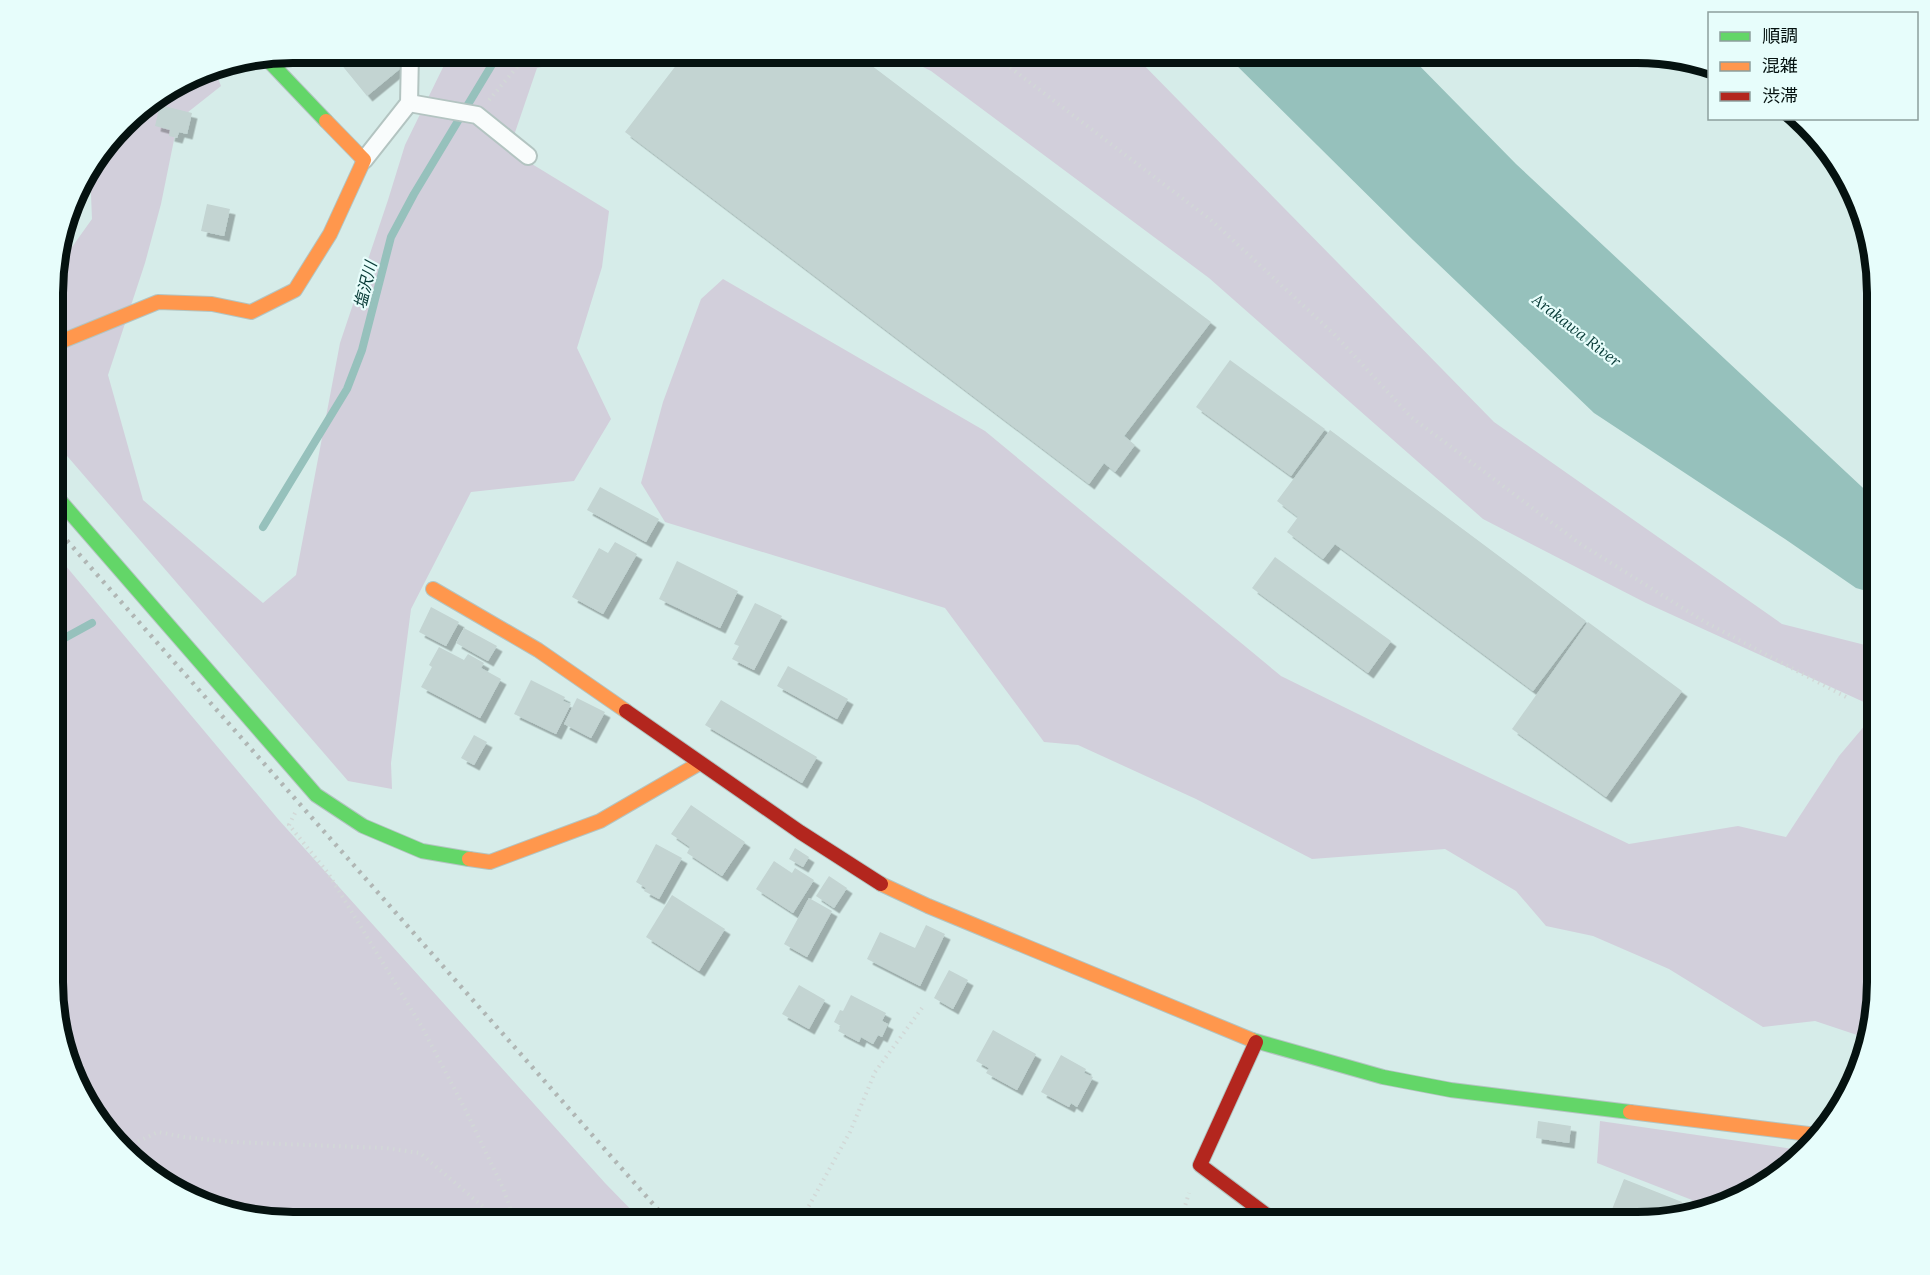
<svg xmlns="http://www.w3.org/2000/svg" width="1930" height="1275" font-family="Lora,'Noto Sans JP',serif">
<defs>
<filter id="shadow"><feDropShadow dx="5.5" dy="5.5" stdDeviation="0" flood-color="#0004"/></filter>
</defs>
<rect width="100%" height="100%" fill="#d6ece9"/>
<g fill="#d2cfdb">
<path d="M450,53H608L537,68L509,150L609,211L602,267L577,348L611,419L574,481L471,492L411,609L391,763L392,789L348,781L55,442V275L57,268L92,219L90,170L134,112L201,71L214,68L221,86L178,120L161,204L145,263L108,375L143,500L263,603L296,575L340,343L388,200L405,145Z"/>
<path d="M895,53H1132L1494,422L1782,624L1877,648V708L1646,603L1483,519L1209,278L931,71Z"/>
<path d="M723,279L985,431L1281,676L1427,748L1629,844L1738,826L1786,837L1839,756L1877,711V998L1869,1039L1815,1021L1763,1027L1669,969L1593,936L1546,926L1516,891L1445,849L1312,859L1196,799L1078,745L1044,742L945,608L665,522L641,483L663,402L701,299Z"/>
<path d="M55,553L278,819L605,1183L643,1222H292L216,1210L159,1182L85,1103L55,1013Z"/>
<path d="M1600,1121L1800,1150L1757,1190L1687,1212L1692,1200L1597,1163Z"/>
</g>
<path fill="#96c1bc" d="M1224,53H1407L1516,164L1877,501V594L1856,588L1785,539L1594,413L1413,240Z"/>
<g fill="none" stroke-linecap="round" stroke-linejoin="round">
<g stroke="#96c1bc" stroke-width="8">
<path d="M263,527L347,389L362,350L391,237L414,194L499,53"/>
<path d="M55,647L61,640L92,623"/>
</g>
</g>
<g fill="#c3d4d2" filter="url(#shadow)">
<path d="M332,53H389L401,68L367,96Z"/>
<path d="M715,53H855L1211,322L1124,436L1135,445L1115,472L1104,463L1089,484L625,132L684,55Z"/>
<path d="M160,105L192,113L187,134L179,132L177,138L169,136L170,130L155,126Z"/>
<path d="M207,204L230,209L224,236L201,231Z"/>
<path d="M1230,360L1325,429L1291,476L1196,407Z"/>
<path d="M1330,430L1586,621L1533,691L1335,544L1323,559L1287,532L1298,517L1277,501Z"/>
<path d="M600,487L659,519L646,542L587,510Z"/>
<path d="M615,542L637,554L603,614L572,597L599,548L608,553Z"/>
<path d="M1275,557L1391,641L1368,673L1252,588Z"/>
<path d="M677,561L738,591L720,628L659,599Z"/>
<path d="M755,603L782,616L754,670L732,659L739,646L734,644Z"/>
<path d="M431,607L459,622L446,646L419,632Z"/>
<path d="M1588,622L1682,691L1606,797L1512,729Z"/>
<path d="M464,628L497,646L488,661L456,643Z"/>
<path d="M439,647L464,660L468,654L484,663L481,668L501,679L480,718L421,687L432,667L429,665Z"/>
<path d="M788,666L848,699L837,719L777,686Z"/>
<path d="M531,680L565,697L563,701L571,704L556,734L514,714Z"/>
<path d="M577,698L605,712L591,738L564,724Z"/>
<path d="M721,700L817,757L802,783L705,725Z"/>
<path d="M474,735L487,742L474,765L461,758Z"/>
<path d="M691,805L745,842L722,876L687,853L690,847L671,834Z"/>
<path d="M656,844L682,858L659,899L644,891L646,888L636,882Z"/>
<path d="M795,848L809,857L803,867L789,859Z"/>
<path d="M774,861L792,873L795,868L814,880L793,913L756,889Z"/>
<path d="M829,876L847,888L834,908L816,896Z"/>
<path d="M672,895L725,929L699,971L646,937Z"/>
<path d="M809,898L832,911L807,957L784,944Z"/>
<path d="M926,925L945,934L920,986L867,959L880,932L915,948Z"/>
<path d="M949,970L968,980L953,1009L934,998Z"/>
<path d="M799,985L825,1000L809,1029L782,1014Z"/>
<path d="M851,995L886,1013L882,1021L888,1024L882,1037L878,1035L873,1044L861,1037L859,1042L838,1031L841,1026L834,1022L840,1010L843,1011Z"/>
<path d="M993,1030L1036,1054L1017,1090L986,1073L989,1068L976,1061Z"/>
<path d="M1061,1055L1086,1069L1084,1073L1093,1077L1077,1107L1071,1103L1069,1107L1041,1092Z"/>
<path d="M1538,1121L1571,1126L1569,1143L1536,1138Z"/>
<path d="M1624,1179L1682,1202L1677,1215L1653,1222H1607Z"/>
</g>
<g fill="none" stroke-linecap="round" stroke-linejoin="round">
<g stroke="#b3c4c1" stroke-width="20">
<g id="lane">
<path d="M409,103L477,115L528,156"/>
<path d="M364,160L409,103L410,53"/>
</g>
</g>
<g stroke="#b3c4c1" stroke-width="16">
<g id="fast">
<path d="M266,58L326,121"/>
<path d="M55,495L316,795L363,826L422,851L469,859"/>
<path d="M1252,1040L1383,1077L1451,1090L1630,1112"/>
</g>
</g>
<g stroke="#b3c4c1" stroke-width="16">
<g id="slow">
<path d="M55,344L158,302L212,304L251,312L295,290L330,234L364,160L326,121"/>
<path d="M433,589L538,650L626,711"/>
<path d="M469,859L490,862L600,821L700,763"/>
<path d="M881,884L928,906L1252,1040"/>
<path d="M1630,1112L1817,1135"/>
</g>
</g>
<g stroke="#b3c4c1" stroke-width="16">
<g id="jam">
<path d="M626,711L800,832L881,884"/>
<path d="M1256,1042L1200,1165L1276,1222"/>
</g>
</g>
<g stroke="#d2d8d7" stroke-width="4" stroke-dasharray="1.5 4.5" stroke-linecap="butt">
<path d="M991,53L1211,220L1334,334L1411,417L1579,543L1705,622L1846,697"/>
<path d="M489,100L529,53"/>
<path d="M295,813L289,825L328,873L422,1027L465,1109L503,1188L515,1222"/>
<path d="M131,1151L137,1142L158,1132L184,1137L232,1142L385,1148L420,1153L501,1222"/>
<path d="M800,1222L850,1132L875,1072L922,1008"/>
<path d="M1180,1222L1189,1193"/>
</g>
<use href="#lane" stroke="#f9fcfc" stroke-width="16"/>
<use href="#fast" stroke="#63d668" stroke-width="14"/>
<use href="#slow" stroke="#ff974d" stroke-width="14"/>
<use href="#jam" stroke="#b3261e" stroke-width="14"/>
<path stroke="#b0b6b4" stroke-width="4.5" stroke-dasharray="3 6" stroke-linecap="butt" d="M55,527L669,1222"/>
</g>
<g text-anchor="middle" stroke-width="4.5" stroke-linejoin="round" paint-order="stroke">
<g font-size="16" font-style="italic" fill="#063935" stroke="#e7fdfb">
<text transform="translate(365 285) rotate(-76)" y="6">塩沢川</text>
<text transform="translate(1577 330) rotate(38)" y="6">Arakawa River</text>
</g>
</g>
<path d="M0 0H1930V1275H0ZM293 63H1637A230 230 0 0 1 1867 293V982A230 230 0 0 1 1637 1212H293A230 230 0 0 1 63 982V293A230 230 0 0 1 293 63Z" fill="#e7fdfb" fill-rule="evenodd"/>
<path fill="none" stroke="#051210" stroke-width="8" d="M293 63H1637A230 230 0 0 1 1867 293V982A230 230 0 0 1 1637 1212H293A230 230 0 0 1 63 982V293A230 230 0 0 1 293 63Z"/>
<rect x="1708" y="12" width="210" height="108" fill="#e7fdfb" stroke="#8d9f9d" stroke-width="1.5"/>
<rect x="1720" y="32" width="30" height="9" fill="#63d668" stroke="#8d9f9d" stroke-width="1.5"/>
<text x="1762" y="42" font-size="18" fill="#051210">順調</text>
<rect x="1720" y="62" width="30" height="9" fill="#ff974d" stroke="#8d9f9d" stroke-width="1.5"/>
<text x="1762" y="72" font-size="18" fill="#051210">混雑</text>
<rect x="1720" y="92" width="30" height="9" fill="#b3261e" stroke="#8d9f9d" stroke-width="1.5"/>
<text x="1762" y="102" font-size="18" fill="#051210">渋滞</text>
</svg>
